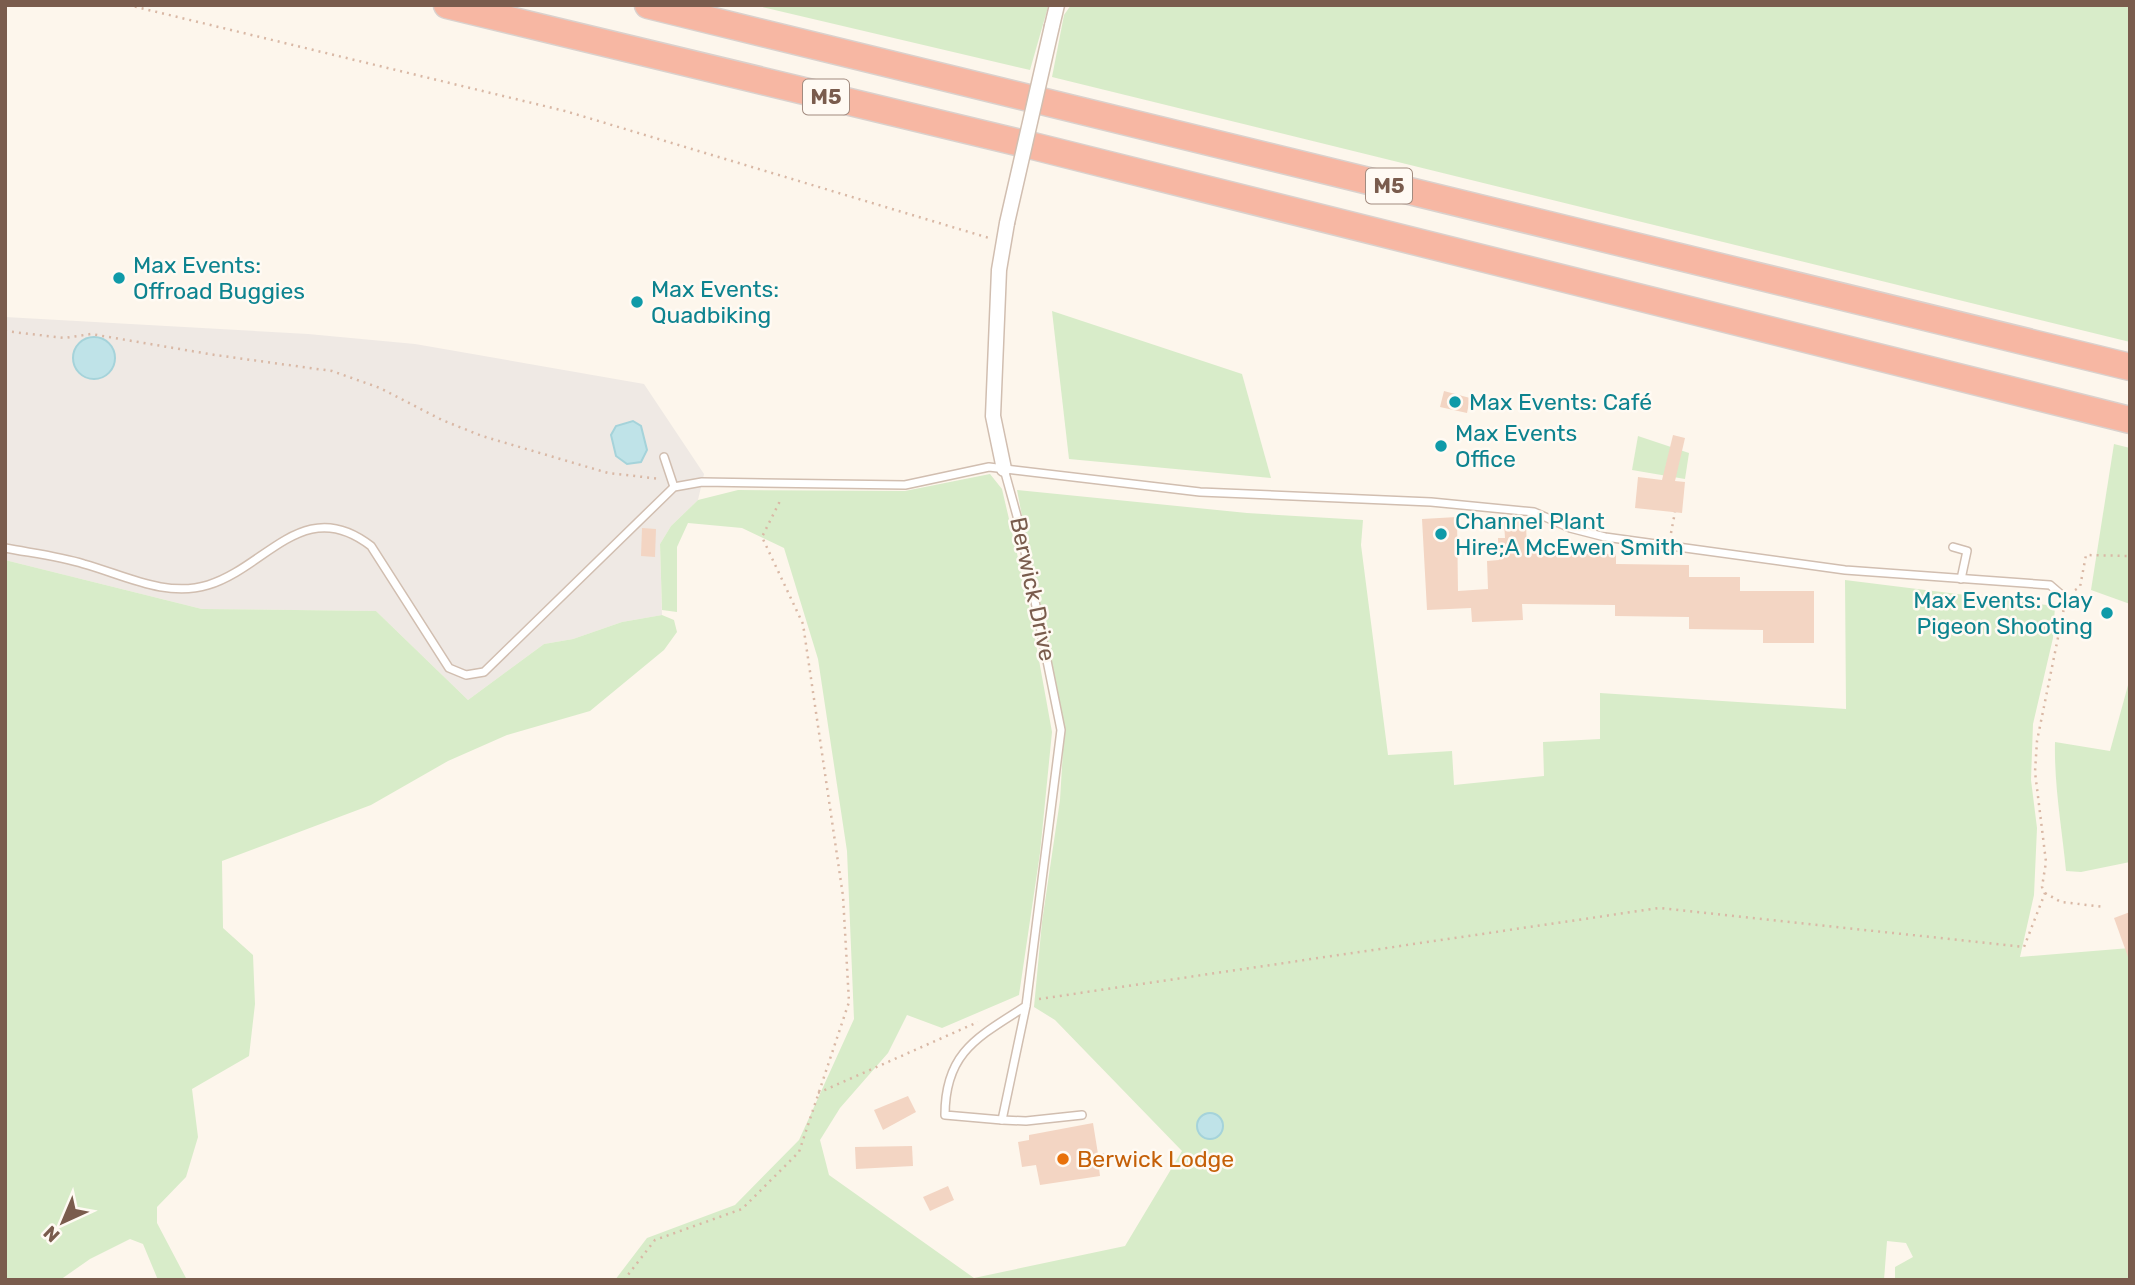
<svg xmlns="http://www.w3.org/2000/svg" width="2135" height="1285" font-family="Rubik,sans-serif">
<rect width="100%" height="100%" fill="#fdf6ec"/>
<path fill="#efe9e4" d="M5,317L308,334L415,344L644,384L704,474L698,500L671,526L660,544L662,615L622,622L573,639L544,644L468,700L376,611L202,609L5,560Z"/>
<g fill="#d8ecc9">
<path d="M754,5H1035L1048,7L1030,70Z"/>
<path d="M1071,5H2130V342L1052,77L1064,15Z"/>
<path d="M1052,311L1242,374L1271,478L1069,459Z"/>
<path d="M1638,436L1689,453L1685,479L1632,470Z"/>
<path d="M2114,444L2130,448V604L2091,590Z"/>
<path d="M990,474L1002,489L1029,605L1052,732L1040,853L1019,995L942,1028L907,1015L888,1053L840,1108L820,1140L829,1175L974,1278L1125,1246L1182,1151L1055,1020L1034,1007L1042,922L1060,800L1064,734L1017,490L1247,513L1363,520L1361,545L1388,755L1452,751L1454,785L1544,776L1543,742L1600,739V693L1846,709L1845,580L2055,606L2053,638L2033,724L2031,780L2037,828L2034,895L2020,957L2130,948V1280H1895V1267L1913,1257L1906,1243L1887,1241L1884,1280H615L647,1238L735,1205L799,1140L854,1019L847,851L818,659L784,548L742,528L688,523L677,547V612L662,610L660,544L671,526L698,500L738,490L905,491Z"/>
<path d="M5,560L202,609L376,611L468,700L544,644L573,639L622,622L662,615L674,620L677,632L664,650L590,711L507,735L448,761L371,805L222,861L223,928L253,955L255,1004L249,1056L192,1089L198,1137L186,1177L157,1207V1223L187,1280H158L143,1244L130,1239L90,1259L60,1280H5Z"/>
<path d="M2130,678V862L2081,872L2066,871C2062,828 2054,786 2055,742L2110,751Z"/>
</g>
<g fill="#bfe3e8" stroke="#a5d3da" stroke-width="2">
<circle cx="94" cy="358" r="21"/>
<path d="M633,421L641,426L647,450L641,462L627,464L616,456L611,435L616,426Z"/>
<circle cx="1210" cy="1126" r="13"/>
</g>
<g fill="#f3d5c3">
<path d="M1444,391L1470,398L1467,413L1440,407Z"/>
<path d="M1673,435L1685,438L1675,481L1685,482L1682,513L1635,508L1638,477L1662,480Z"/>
<path d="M1457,517L1458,591L1488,589L1487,561L1499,560L1498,538H1505L1504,522L1526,521L1527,553L1616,554V564L1689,565V577H1740V591H1814V643H1763V630L1689,629V617L1615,616V605L1522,604L1523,620L1472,622L1471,608L1427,610L1422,519Z"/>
<path d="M642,528L656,529L655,557L641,556Z"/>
<path d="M2130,912V957H2128L2114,918Z"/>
<path d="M908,1096L916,1112L883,1130L874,1110Z"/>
<path d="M1093,1123L1098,1154L1104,1153L1107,1167L1099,1168L1100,1176L1040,1185L1036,1165L1022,1167L1018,1142L1029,1140V1135Z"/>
<path d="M912,1146L913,1166L856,1169L855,1147Z"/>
<path d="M948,1186L954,1200L930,1211L923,1197Z"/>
</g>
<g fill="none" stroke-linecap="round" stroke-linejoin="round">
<g stroke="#d1beb0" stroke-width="10">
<g id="lane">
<path d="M664,457L674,487"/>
<path d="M1004,469L1020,527L1061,730L1026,1006L1002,1120L945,1115C945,1052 978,1037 1026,1006"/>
<path d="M1953,547L1967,551L1961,579"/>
<path d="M5,548C31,553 59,556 84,564C124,575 166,598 208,585C267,567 304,494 371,546L449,668L466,675L484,672L674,487L702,482L905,485L989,467L1200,492L1431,502L1534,512L1570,528L1605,537L1845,570L2050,585L2064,597"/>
<path d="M1002,1120L1026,1121L1082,1115"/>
</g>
</g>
<g stroke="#d1beb0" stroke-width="17">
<g id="street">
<path d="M1052,26L1057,5"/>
<path d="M1004,469L993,416L999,270L1007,223"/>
</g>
</g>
<g stroke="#dad1cd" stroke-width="29">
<g id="highway">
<path d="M447,5L1033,146L2130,420"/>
<path d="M648,5L2130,367"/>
</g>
</g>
<g stroke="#d9b8a5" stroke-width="2.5" stroke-dasharray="2 5" stroke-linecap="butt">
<path d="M128,5L565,111L989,238"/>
<path d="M5,6L37,5"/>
<path d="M5,331L64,338L91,334L215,355L332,371L380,388L442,420L482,436L608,473L661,479"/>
<path d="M1671,533L1675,512"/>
<path d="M2075,590L2080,587L2086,555L2130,556"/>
<path d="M2045,893L2061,902L2105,907"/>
<path d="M1039,999L1659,908L2024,947L2045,893L2042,887L2046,862L2035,772L2037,741L2064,608"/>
<path d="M818,1093L978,1022"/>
<path d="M624,1280L655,1240L742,1209L799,1152L849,1002L843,896L803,624L762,537L779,503L780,497"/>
</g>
<use href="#lane" stroke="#fff" stroke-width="7"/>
<use href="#street" stroke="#fff" stroke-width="14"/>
<use href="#highway" stroke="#f7b7a3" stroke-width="26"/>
<g stroke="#d1beb0" stroke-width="17" stroke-linecap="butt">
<path id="street-bridge" d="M1007,223L1052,26"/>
</g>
<use href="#street-bridge" stroke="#fff" stroke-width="14"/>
</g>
<g fill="#0f9aa8" stroke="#fffaf3" stroke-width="2.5">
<circle cx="119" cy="278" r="7"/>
<circle cx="637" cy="302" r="7"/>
<circle cx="1455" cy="402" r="7"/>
<circle cx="1441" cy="446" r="7"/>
<circle cx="1441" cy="534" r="7"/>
<circle cx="2107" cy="613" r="7"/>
</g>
<circle fill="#e8710a" stroke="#fffaf3" stroke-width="2.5" cx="1063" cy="1159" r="7"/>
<g text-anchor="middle" stroke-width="5" stroke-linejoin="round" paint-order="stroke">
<g fill="#fffaf3" stroke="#a28b7f" stroke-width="2">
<rect x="803" y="79.5" width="46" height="35" rx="5"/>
<rect x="1366" y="168.5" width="46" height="35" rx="5"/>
</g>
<g font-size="21" font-weight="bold" fill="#7a5c4d">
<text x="826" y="104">M5</text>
<text x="1389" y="193">M5</text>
</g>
<g font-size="23" fill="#0d838f" stroke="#fffaf3" text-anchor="start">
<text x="133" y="273">Max Events:<tspan x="133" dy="26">Offroad Buggies</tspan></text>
<text x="651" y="297">Max Events:<tspan x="651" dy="26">Quadbiking</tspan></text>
<text x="1469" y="410">Max Events: Café</text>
<text x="1455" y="441">Max Events<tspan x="1455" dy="26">Office</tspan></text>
<text x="1455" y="529">Channel Plant<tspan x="1455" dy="26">Hire;A McEwen Smith</tspan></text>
<text x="2093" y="608" text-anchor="end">Max Events: Clay<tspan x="2093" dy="26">Pigeon Shooting</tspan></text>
</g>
<g font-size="23" fill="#7a5c4d" stroke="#fffaf3">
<text transform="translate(1033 589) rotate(78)" y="8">Berwick Drive</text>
</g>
<g font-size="23" fill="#c56008" stroke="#fffaf3" text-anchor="start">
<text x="1077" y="1167">Berwick Lodge</text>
</g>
</g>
<rect width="2135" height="1285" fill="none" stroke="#7a5c4d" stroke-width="14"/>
<g transform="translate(63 1222) rotate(224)" stroke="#fffaf3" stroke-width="5" paint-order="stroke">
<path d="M0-5L12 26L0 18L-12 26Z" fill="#7a5c4d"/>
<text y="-10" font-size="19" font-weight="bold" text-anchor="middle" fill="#7a5c4d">N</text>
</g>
</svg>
